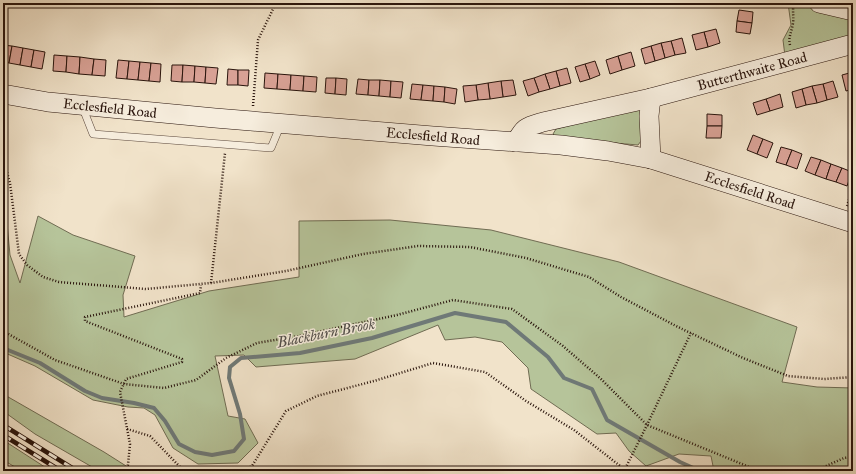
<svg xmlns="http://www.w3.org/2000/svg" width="856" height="474" font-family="'IM FELL Great Primer',serif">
<rect width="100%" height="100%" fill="#f1e3ca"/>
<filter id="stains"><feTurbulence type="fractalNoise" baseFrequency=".005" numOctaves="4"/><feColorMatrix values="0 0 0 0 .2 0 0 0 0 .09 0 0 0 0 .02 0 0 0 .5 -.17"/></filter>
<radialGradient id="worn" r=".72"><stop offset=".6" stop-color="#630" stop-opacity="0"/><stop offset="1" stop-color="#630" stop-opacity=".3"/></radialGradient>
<g fill="#b6c49a" stroke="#706c53">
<path d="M788,3H798L853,19V38L785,56L783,40L791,25Z"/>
<path d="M638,107L643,109L641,141L638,145L557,138L553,134L556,129Z"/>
<path d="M3,203L6,213L10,255L20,283L38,216L73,235L135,256L123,295L124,317L209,291L299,277V221L390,220L491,230L619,262L797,327L782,382L817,387L853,388V471H714L711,456L679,454L646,466L629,451L616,433L597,434L531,389L528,368L502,342L475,337L445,340L438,325L355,359L256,367L244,355L215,356L228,416L245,419L258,443L238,463L198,464L173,448L155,415L144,408L128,407L93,400L35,366L3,352Z"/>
<path d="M3,394L104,452L134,471H99L35,434L3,411Z"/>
<path d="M3,440L51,471H22L3,460Z"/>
</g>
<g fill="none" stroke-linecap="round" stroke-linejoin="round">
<path stroke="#6f7977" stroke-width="4" d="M3,348L40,363L85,391L102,398L134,403L154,408L165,421L179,444L195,452L212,455L234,451L244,439L240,414L229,378L230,367L241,358L300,353L372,338L455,313L506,322L548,357L564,378L592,389L607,420L680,462L700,471"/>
</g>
<g fill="#d8a195" stroke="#29140c">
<path d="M739,10L753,12L752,23L737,21Z"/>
<path d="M737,21L752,23L750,34L736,32Z"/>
<path d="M716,29L720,43L708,47L704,32Z"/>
<path d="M704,32L708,47L696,50L692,35Z"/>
<path d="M682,38L686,53L675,55L671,41Z"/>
<path d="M671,41L675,55L665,58L661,43Z"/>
<path d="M661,43L665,58L655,61L651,46Z"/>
<path d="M3,45L12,46L9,63L3,62Z"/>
<path d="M12,46L23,48L20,65L9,63Z"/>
<path d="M651,46L655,61L645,64L641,49Z"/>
<path d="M23,48L34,50L31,67L20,65Z"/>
<path d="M34,50L45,52L42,69L31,67Z"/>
<path d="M631,52L635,66L622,70L618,56Z"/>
<path d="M54,55L67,56L66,72L53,71Z"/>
<path d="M67,56L80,57L79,74L66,72Z"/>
<path d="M618,56L622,70L610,74L606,60Z"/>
<path d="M80,57L94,59L92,75L79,74Z"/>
<path d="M94,59L106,60L105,76L92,75Z"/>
<path d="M118,60L129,61L127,79L116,78Z"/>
<path d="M129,61L140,62L138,80L127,79Z"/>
<path d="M595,61L600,75L590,79L585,64Z"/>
<path d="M140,62L151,63L149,81L138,80Z"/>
<path d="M151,63L161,64L160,82L149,81Z"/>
<path d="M585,64L590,79L580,82L575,67Z"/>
<path d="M172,65H183L182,82L171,81Z"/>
<path d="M183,65L195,66L194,82H182Z"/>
<path d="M195,66L206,67L205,83L194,82Z"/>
<path d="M206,67L218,68L216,84L205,83Z"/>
<path d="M567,68L571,83L560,86L556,71Z"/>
<path d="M228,69L238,70V85H227Z"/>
<path d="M238,70H249L248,86L238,85Z"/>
<path d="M556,71L560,86L550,89L545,74Z"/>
<path d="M853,72V89L846,91L842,75Z"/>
<path d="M265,73L278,74L277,89L264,88Z"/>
<path d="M278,74L291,75L290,90L277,89Z"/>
<path d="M545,74L550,89L539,92L534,78Z"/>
<path d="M291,75L304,76L303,91L290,90Z"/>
<path d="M304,76L317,77L316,92L303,91Z"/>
<path d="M326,78H336L335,94L325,93Z"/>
<path d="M336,78L347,79L346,95L335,94Z"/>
<path d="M534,78L539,92L528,96L523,81Z"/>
<path d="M358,79L369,80L368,95L356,94Z"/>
<path d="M369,80H380L379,96L368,95Z"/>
<path d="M380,80L391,81L390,97L379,96Z"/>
<path d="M513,80L516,95L503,97L501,81Z"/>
<path d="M391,81L403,82L401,98L390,97Z"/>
<path d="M501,81L503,97L490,99L488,83Z"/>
<path d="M833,81L838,97L827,100L823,84Z"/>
<path d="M488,83L490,99L478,100L476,85Z"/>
<path d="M412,84L423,85L421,100L410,99Z"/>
<path d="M823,84L827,100L817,103L812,86Z"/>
<path d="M423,85L434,86L433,101L421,100Z"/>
<path d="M476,85L478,100L465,102L463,86Z"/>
<path d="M434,86L445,87L444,102L433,101Z"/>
<path d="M812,86L817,103L806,105L802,89Z"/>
<path d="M445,87L457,89L455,104L444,102Z"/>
<path d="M802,89L806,105L796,108L792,92Z"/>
<path d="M780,94L783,107L770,111L766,99Z"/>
<path d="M766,99L770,111L757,115L753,103Z"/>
<path d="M707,114L722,115V126H707Z"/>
<path d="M707,126H722L721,138H706Z"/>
<path d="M753,135L763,139L757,154L747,150Z"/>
<path d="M763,139L773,143L767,158L757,154Z"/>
<path d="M781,147L792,150L786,165L776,162Z"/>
<path d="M792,150L802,154L797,169L786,165Z"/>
<path d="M811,157L821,160L815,175L805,171Z"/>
<path d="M821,160L831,164L826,179L815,175Z"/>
<path d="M831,164L842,168L836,182L826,179Z"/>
<path d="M842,168L852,172L847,186L836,182Z"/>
</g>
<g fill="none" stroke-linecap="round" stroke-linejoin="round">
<g stroke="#5b483c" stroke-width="8">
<path id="lane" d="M82,106L93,134L271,148L281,124"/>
</g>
<g stroke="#29140c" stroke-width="20">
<g id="secondary">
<path d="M819,3L853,11"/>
<path d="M3,94L48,102L215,118L433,136L561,145L608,151L651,159L853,223"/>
<path d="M651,98L649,116L651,159"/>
<path d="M516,142C524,127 526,127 543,122L651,98L853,44"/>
</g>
</g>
<g stroke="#29140c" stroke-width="2.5" stroke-dasharray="1 2" stroke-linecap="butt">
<path d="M790,45C788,37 792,31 793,23C794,15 792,11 794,3"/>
<path d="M253,106L258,40L276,3"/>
<path d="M3,158L10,183L19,254L27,265L43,277L59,282L146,289L211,283L286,271L363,254L418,246L470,247L526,258L589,277L621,297L678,327L743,358L788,376L824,379L853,377"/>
<path d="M847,206L853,187"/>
<path d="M211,283L225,153"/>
<path d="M3,331L55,360L124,384L164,388L196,380L226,358L257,343L299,336L397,315L453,300L512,309L563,346L601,379L647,425L759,471"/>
<path d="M127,429L150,436L184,471"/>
<path d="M125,471L128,465L130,444L120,392L126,379L182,362V359L85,321V317L200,293L201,285"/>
<path d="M242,471L252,466L286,411L317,396L374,381L433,363L485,372L526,401L574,430L624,469"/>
<path d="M624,471L647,425L691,333"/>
<path d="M815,471L844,458L853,457"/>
</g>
<use href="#lane" stroke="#f6eddd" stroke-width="7"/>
<use href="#secondary" stroke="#f6eddd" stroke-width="19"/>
<g stroke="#29140c" stroke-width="4.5">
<g id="rail">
<path d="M3,425L77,471"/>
<path d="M3,435L61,471"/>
</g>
</g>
<use href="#rail" stroke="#f6eddd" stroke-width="3" stroke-dasharray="9" stroke-linecap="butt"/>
</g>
<g text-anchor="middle" stroke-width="3" stroke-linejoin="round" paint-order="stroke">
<g font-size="14" fill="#29140c" stroke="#f6eddd">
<text transform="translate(752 71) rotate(-15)" y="5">Butterthwaite Road</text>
<text transform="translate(110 108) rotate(6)" y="5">Ecclesfield Road</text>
<text transform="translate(433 136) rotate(5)" y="5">Ecclesfield Road</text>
<text transform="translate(750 190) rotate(18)" y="5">Ecclesfield Road</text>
</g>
<g font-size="15" font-style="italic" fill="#524f4b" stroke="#f6eddd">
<text transform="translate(326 333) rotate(-11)" y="5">Blackburn Brook</text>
</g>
</g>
<rect width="856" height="474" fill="none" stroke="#f1e3ca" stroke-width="16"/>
<rect x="4" y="4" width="848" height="466" fill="none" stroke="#29140c" stroke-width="2"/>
<rect x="8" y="8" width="840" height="458" fill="none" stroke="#29140c"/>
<rect width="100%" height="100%" filter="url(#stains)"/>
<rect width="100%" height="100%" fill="url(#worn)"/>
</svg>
